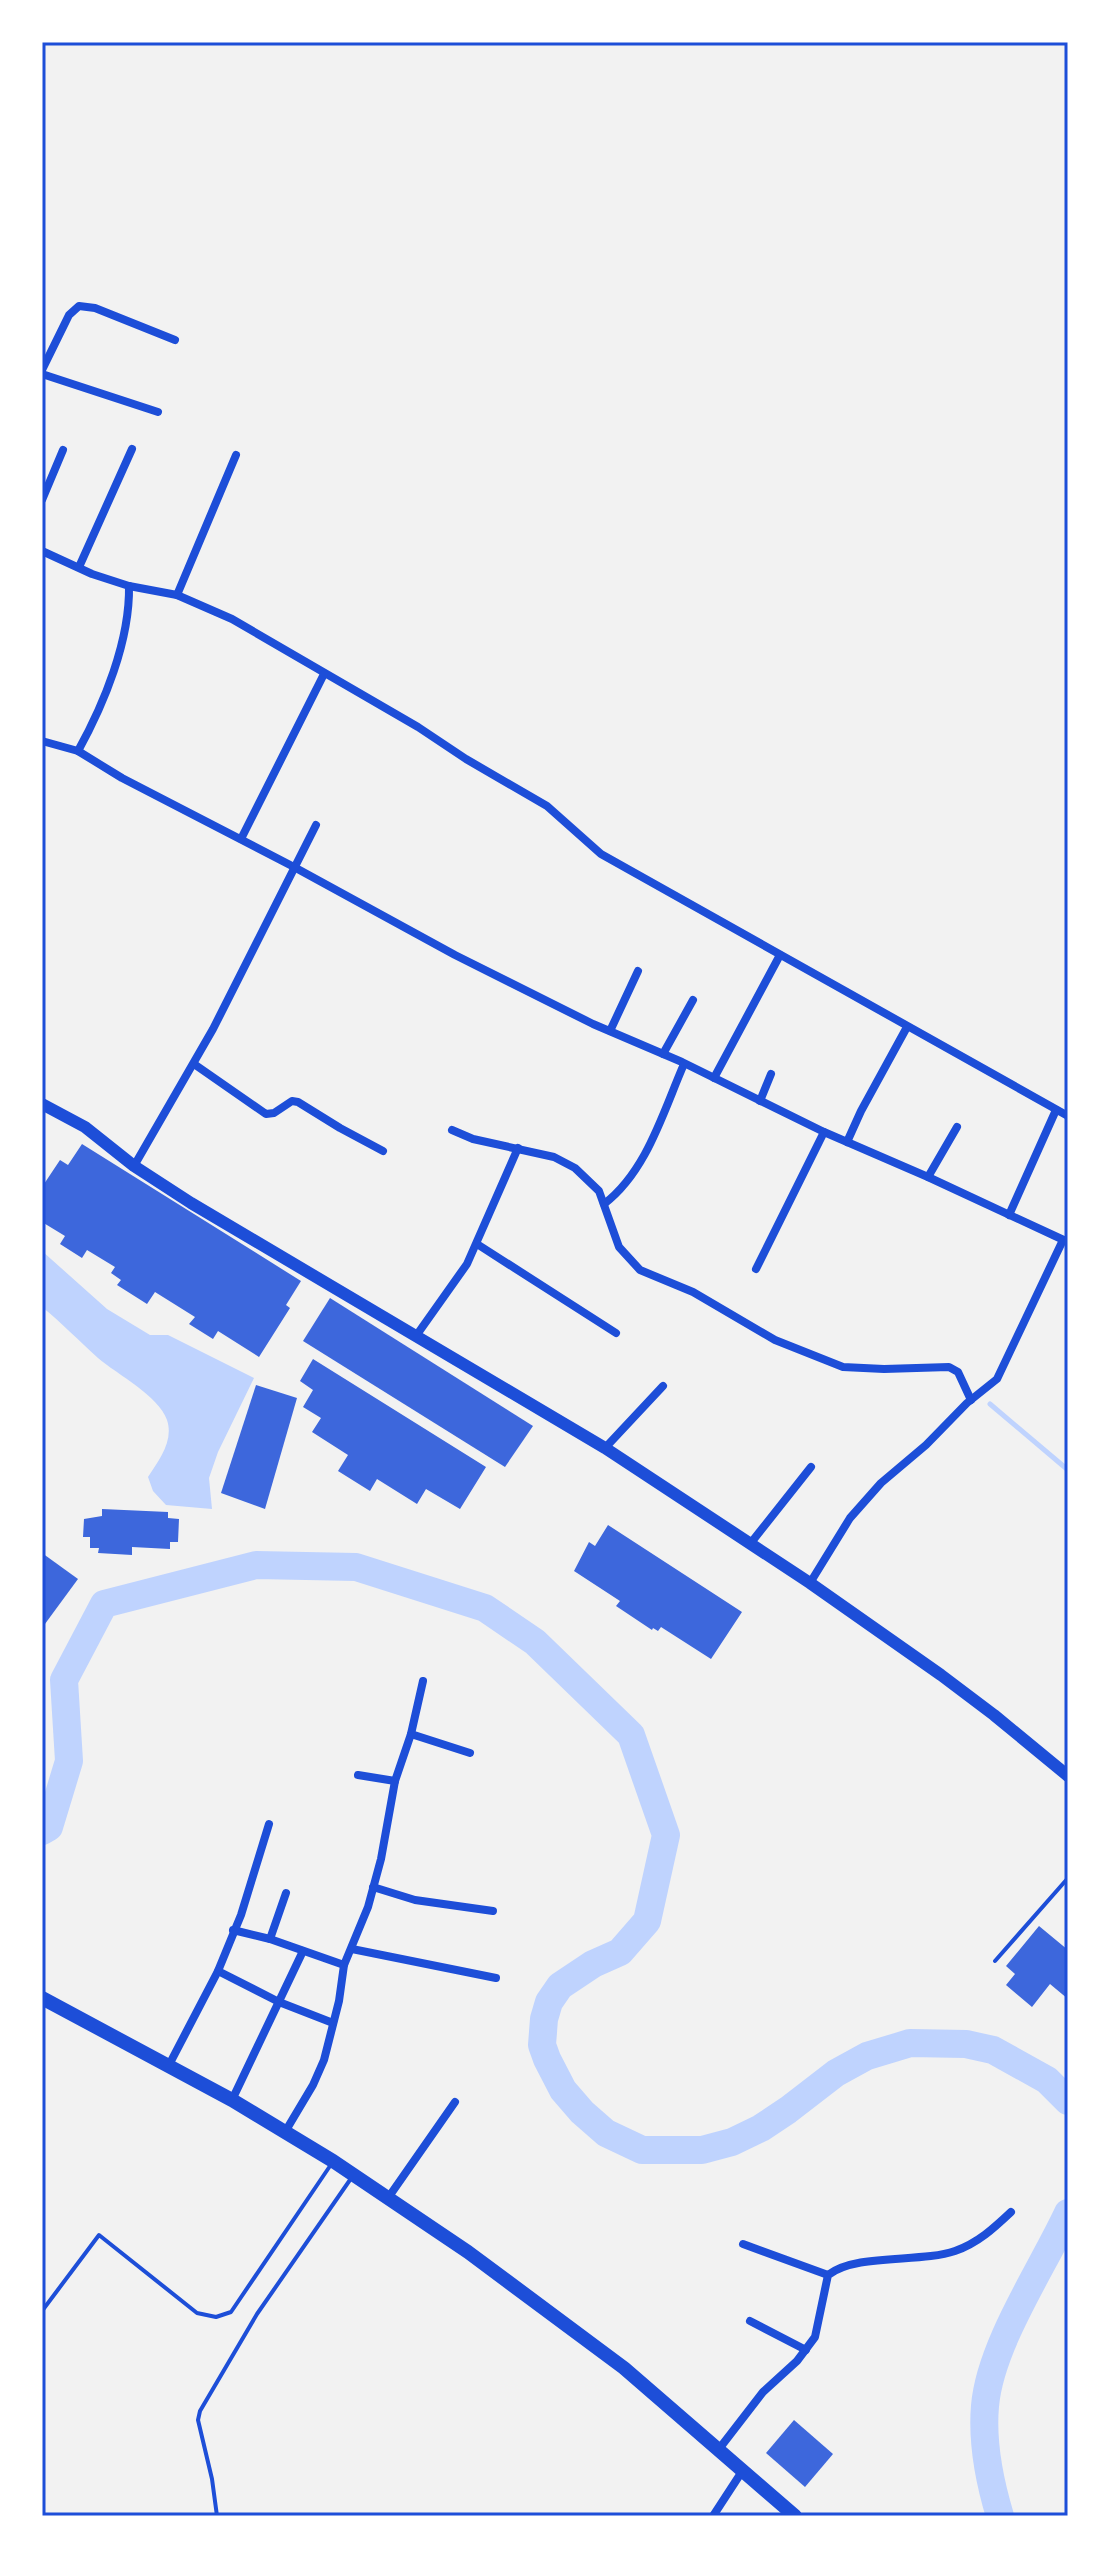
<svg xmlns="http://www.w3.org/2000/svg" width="1110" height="2558" font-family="Bitter,serif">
<rect width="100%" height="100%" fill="#f2f2f2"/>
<path fill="#bfd3fe" d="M42,1251L107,1309L150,1335H168L254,1378L218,1452L209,1478L212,1509L166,1505L153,1491L148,1477C159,1460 174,1441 167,1420C158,1395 118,1375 98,1358C79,1341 62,1323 42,1307Z"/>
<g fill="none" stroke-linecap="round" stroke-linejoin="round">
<path stroke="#bfd3fe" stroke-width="5" d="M990,1404L1068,1470"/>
<g stroke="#bfd3fe" stroke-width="28">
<path d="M42,1831L49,1827L69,1761L64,1680L104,1604L256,1565L356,1567L485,1608L535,1642L631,1735L666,1835L647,1921L620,1952L593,1964L560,1986L549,2002L544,2019L542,2045L547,2059L563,2090L582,2112L606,2133L642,2150H702L732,2142L761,2128L788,2110L836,2073L867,2056L910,2043L966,2044L993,2050L1047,2080L1068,2101"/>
<path d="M1000,2516C990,2483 982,2441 985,2406C990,2345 1042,2269 1068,2213"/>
</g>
</g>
<g fill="#3d67dc">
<path d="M82,1144L301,1281L286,1305L290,1308L259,1357L218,1331L213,1339L189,1324L195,1317L155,1292L147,1304L117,1285L121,1280L111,1273L115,1267L87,1250L82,1258L60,1244L65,1236L42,1222V1187L60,1160L68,1165Z"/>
<path d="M330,1298L533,1426L505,1467L303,1341Z"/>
<path d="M313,1359L486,1467L460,1509L426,1489L417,1504L377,1479L370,1491L338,1471L348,1455L312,1432L321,1418L303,1407L313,1390L300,1381Z"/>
<path d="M256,1385L297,1398L265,1509L221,1493Z"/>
<path d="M102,1509L168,1512V1518L179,1519L178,1542H170V1549L132,1547V1555L98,1553L99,1548H90V1537H83L84,1519L102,1516Z"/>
<path d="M608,1525L742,1612L711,1659L661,1627L658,1631L653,1628L652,1630L616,1606L620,1601L574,1571L589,1542L595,1546Z"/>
<path d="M42,1553L78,1579L42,1628Z"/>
<path d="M1039,1926L1068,1950V1999L1050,1984L1032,2007L1006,1985L1015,1974L1006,1966Z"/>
<path d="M794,2420L833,2454L805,2487L766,2453Z"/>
</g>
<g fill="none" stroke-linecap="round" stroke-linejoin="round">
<g stroke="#1d4ed8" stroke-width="4">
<path d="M995,1961L1068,1878"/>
<path d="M42,2311L99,2235L197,2313L216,2317L231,2312L330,2166"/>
<path d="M217,2516L212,2479L198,2420L200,2411L257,2314L352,2177"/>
</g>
<g stroke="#1d4ed8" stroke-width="8">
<path d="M42,370L69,315L79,306L95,308L175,340"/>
<path d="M42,374L158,412"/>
<path d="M42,500L63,450"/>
<path d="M42,551L92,574L129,586L177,595L232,619L418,727L466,759L547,806L601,854L1068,1116"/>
<path d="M79,567L132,449"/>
<path d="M177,595L236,455"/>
<path d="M42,741L78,751L122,778L294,867L455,955L593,1024L682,1062L824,1132L928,1177L1068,1242"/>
<path d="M78,751C104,704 130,641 129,586"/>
<path d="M241,839L324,674"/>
<path d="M610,1031L638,971"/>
<path d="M663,1054L693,1000"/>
<path d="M194,1064L266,1114L274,1113L292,1101L298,1102L340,1128L383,1151"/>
<path d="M714,1078L780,955"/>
<path d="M760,1101L771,1074"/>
<path d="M452,1130L473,1139L554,1157L575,1168L599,1191L619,1247L640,1270L693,1292L775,1340L843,1367L884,1369L949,1367L958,1372L971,1400"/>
<path d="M847,1142L861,1111L907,1027"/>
<path d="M134,1166L213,1029L316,825"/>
<path d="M928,1177L957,1127"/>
<path d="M604,1204C647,1171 663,1112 684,1064"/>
<path d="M1009,1215L1056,1110"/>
<path d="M477,1244L616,1333"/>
<path d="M756,1269L824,1132"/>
<path d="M416,1336L467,1264L518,1148"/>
<path d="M605,1448L663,1386"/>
<path d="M750,1544L811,1467"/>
<path d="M810,1583L850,1518L881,1483L926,1445L967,1403L997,1379L1063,1240"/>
<path d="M411,1734L470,1753"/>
<path d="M358,1775L395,1781"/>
<path d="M373,1887L415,1900L493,1911"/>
<path d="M233,1930L270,1939L344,1965"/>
<path d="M270,1939L286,1893"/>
<path d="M352,1949L496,1978"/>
<path d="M218,1971L279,2002L333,2023"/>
<path d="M169,2065L218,1971L241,1915L269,1824"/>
<path d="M232,2100L303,1951"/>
<path d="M285,2132L313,2085L324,2060L339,2001L344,1965L368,1907L381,1859L395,1781L411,1734L423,1681"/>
<path d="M388,2198L455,2102"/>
<path d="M743,2244L828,2275"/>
<path d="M750,2321L806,2350"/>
<path d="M719,2449L763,2392L797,2361L815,2337L828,2275C856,2253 921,2263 955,2251C978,2243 994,2228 1011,2212"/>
<path d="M713,2516L743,2470"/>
</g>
<path stroke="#1d4ed8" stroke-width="12" d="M42,1104L85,1127L134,1166L191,1203L605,1448L810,1583L941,1675L994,1715L1068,1776"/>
<path stroke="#1d4ed8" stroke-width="14" d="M42,1998L232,2100L333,2161L468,2252L624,2368L795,2516"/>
</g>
<rect width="1110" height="2558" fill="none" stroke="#ffffff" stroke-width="88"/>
<rect x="44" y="44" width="1022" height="2470" fill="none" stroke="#1d4ed8" stroke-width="3"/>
</svg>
